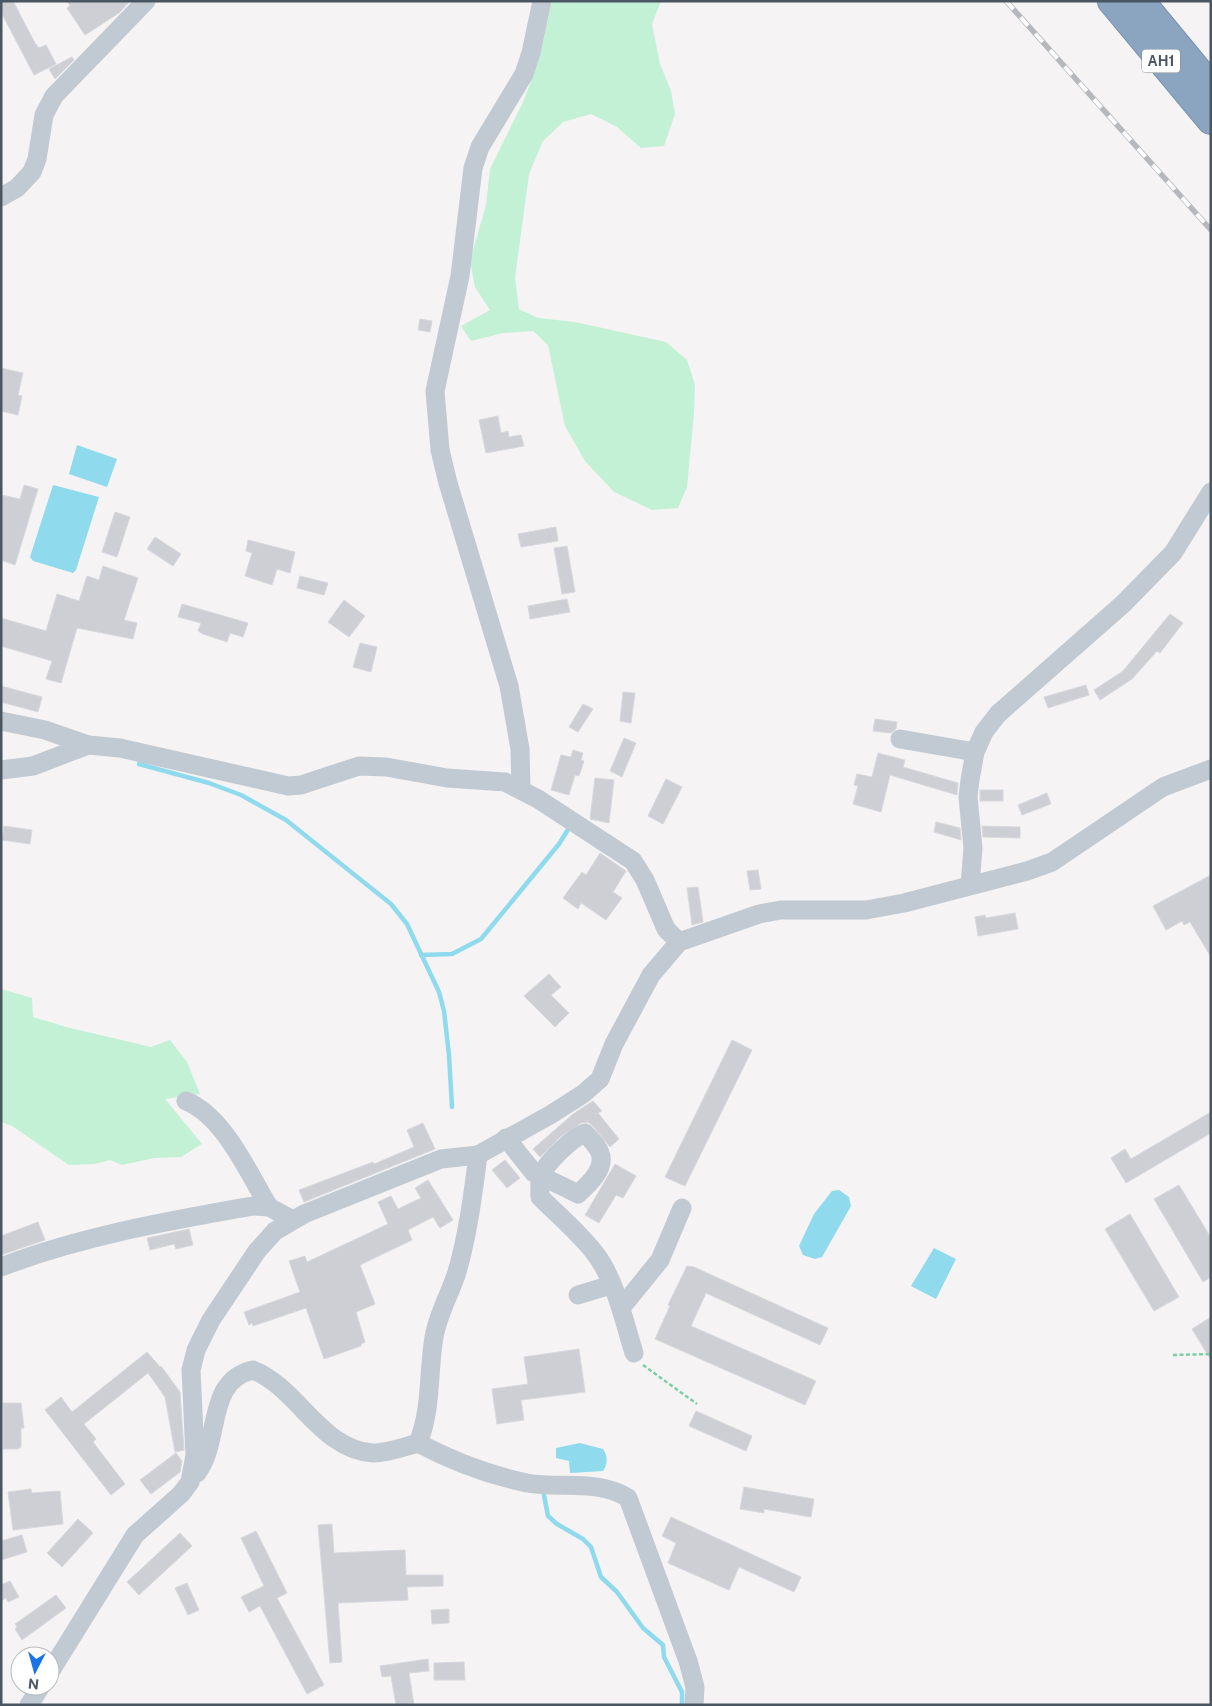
<svg xmlns="http://www.w3.org/2000/svg" width="1212" height="1706" font-family="'Public Sans',sans-serif">
<rect width="100%" height="100%" fill="#f5f3f3"/>
<g fill="#c3f1d5">
<path d="M552,1H661L652,24L660,64L671,91L675,114L664,146L641,148L617,127L591,114L563,122L543,141L529,174L515,278L519,309L538,318L575,322L666,342L687,360L695,385L694,413L687,487L678,508L652,510L614,492L585,461L565,426L548,345L533,331L503,333L471,341L461,326L490,310L475,287L470,261L486,205L490,169L524,100L540,56Z"/>
<path d="M1,989L32,998L33,1017L66,1027L151,1047L170,1040L187,1062L200,1094L165,1099L202,1144L181,1157L154,1158L122,1165L110,1160L95,1164L69,1165L12,1126L1,1122Z"/>
</g>
<g fill="#90daee">
<path d="M77,445L117,459L107,487L69,474Z"/>
<path d="M53,485L99,497L76,570L73,573L33,561L30,557Z"/>
<path d="M839,1190L849,1197L851,1206L822,1257L815,1259L803,1255L799,1246L814,1214L832,1191Z"/>
<path d="M934,1248L956,1259L936,1299L911,1286Z"/>
<path d="M580,1443L603,1449C608,1456 608,1464 603,1471L570,1473L569,1461L556,1458V1448Z"/>
</g>
<g fill="none" stroke-linecap="round" stroke-linejoin="round">
<g stroke="#90daee" stroke-width="4.5">
<path d="M139,764L209,783L241,795L286,820L391,904L407,924L439,992L444,1011L449,1055L452,1107"/>
<path d="M421,955L452,954L481,939L559,844L569,828"/>
<path d="M543,1490L548,1516L557,1524L583,1539L591,1547L601,1577L617,1592L643,1628L663,1645L664,1657L682,1692V1705"/>
</g>
</g>
<g fill="#cdcfd5" stroke="#d7d9de">
<path d="M1,1H13L35,43L39,48L46,45L56,64L34,75L1,12Z"/>
<path d="M67,1H130L119,13L85,35L67,8L70,6Z"/>
<path d="M72,57L74,60L55,79L49,69Z"/>
<path d="M420,319L432,321L430,332L418,330Z"/>
<path d="M1,368L23,373L18,395L22,396L18,415L1,411Z"/>
<path d="M498,416L501,433L508,431L509,437L521,435L524,446L486,453L479,420Z"/>
<path d="M24,485L38,489L15,565L1,560V495L20,499Z"/>
<path d="M115,512L130,517L117,557L102,552Z"/>
<path d="M556,527L558,541L521,547L518,534Z"/>
<path d="M155,537L181,554L173,566L147,549Z"/>
<path d="M248,540L295,552L290,573L277,569L272,585L245,576L252,553L246,551Z"/>
<path d="M567,546L575,592L562,594L554,548Z"/>
<path d="M103,566L138,578L124,620L137,623L133,639L77,628L61,683L46,679L52,661L1,646V618L46,631L57,594L79,601L87,576L99,580Z"/>
<path d="M300,576L328,583L324,595L297,588Z"/>
<path d="M567,599L570,612L530,619L528,606Z"/>
<path d="M344,600L365,616L349,637L328,622Z"/>
<path d="M182,604L248,623L243,637L230,633L227,642L203,634L198,631L201,623L178,617Z"/>
<path d="M1170,614L1183,623L1160,653L1157,651L1132,679L1100,700L1094,690L1123,671Z"/>
<path d="M360,643L377,647L371,672L353,667Z"/>
<path d="M1086,685L1089,695L1048,708L1044,697Z"/>
<path d="M1,686L42,697L38,712L1,702Z"/>
<path d="M623,692L635,693L631,723L620,721Z"/>
<path d="M583,704L593,709L578,732L569,727Z"/>
<path d="M875,719L897,722L896,729L891,733L873,731Z"/>
<path d="M624,738L636,743L622,777L610,771Z"/>
<path d="M573,750L583,753L581,760L584,761L579,776L575,775L569,795L551,790L561,755L571,757Z"/>
<path d="M878,753L905,760L903,767L958,783L957,795L890,775L881,812L853,804L858,786L854,785L857,774L872,777Z"/>
<path d="M595,778L614,780L609,823L590,819Z"/>
<path d="M666,779L682,787L663,824L648,816Z"/>
<rect x="980" y="790" width="23" height="11"/>
<path d="M1047,793L1051,804L1022,815L1018,805Z"/>
<path d="M936,822L960,828L961,840L934,832Z"/>
<path d="M4,826L32,830L30,844L2,840Z"/>
<path d="M982,826L1020,827V838L983,837Z"/>
<path d="M600,853L626,871L613,892L622,898L606,920L581,903L578,909L563,898L582,872L586,875Z"/>
<path d="M758,870L761,889L750,890L747,871Z"/>
<path d="M1211,875V957L1190,922L1184,925L1182,921L1166,930L1153,906Z"/>
<path d="M698,887L703,922L692,925L687,888Z"/>
<path d="M1015,913L1018,929L978,936L975,917L985,915L986,918Z"/>
<path d="M549,974L561,987L551,995L569,1013L555,1027L524,996Z"/>
<path d="M732,1040L752,1050L685,1186L665,1177Z"/>
<path d="M593,1101L602,1111L598,1113L619,1139L610,1147L593,1126L588,1122L581,1123L560,1137L540,1157L533,1149L573,1114Z"/>
<path d="M1211,1112V1133L1126,1183L1111,1158L1125,1149L1131,1159Z"/>
<path d="M423,1123L435,1149L304,1202L299,1190L373,1162L374,1164L414,1147L407,1130Z"/>
<path d="M505,1160L520,1178L507,1188L492,1170Z"/>
<path d="M615,1164L636,1176L623,1198L616,1195L599,1223L585,1215Z"/>
<path d="M428,1180L453,1220L440,1228L433,1217L408,1230L412,1240L360,1265L375,1304L356,1312L365,1342L361,1344V1346L324,1359L306,1308L253,1326L252,1323L249,1325L244,1312L300,1292L289,1261L305,1256L307,1262L388,1224L378,1202L391,1196L398,1209L421,1198L415,1188Z"/>
<path d="M1179,1185L1211,1238V1277L1203,1282L1154,1199Z"/>
<path d="M1130,1214L1179,1297L1154,1311L1105,1229Z"/>
<path d="M38,1222L45,1240L1,1255V1236Z"/>
<path d="M189,1229L193,1245L176,1249L174,1244L150,1250L147,1238Z"/>
<path d="M687,1266L694,1267L828,1328L820,1345L706,1293L691,1326L816,1381L805,1405L655,1339L670,1306L668,1305Z"/>
<path d="M1211,1317V1360L1192,1329Z"/>
<path d="M579,1349L585,1392L521,1400L524,1420L497,1424L492,1389L528,1384L524,1357Z"/>
<path d="M147,1352L160,1367L161,1366L180,1392L184,1450L175,1452L165,1397L148,1373L84,1424L96,1439L93,1442L125,1484L111,1495L45,1410L61,1397L72,1412Z"/>
<path d="M3,1403H21L24,1428H21V1447L18,1449H3Z"/>
<path d="M696,1411L752,1436L746,1451L689,1426Z"/>
<path d="M176,1453L182,1461L180,1472L151,1494L140,1480Z"/>
<path d="M744,1487L814,1499L811,1517L764,1509V1513L740,1509Z"/>
<path d="M31,1489L32,1493L60,1491L63,1524L13,1530L8,1492Z"/>
<path d="M671,1517L801,1577L794,1592L739,1567L729,1590L668,1563L676,1543L662,1536Z"/>
<path d="M78,1519L93,1533L62,1567L47,1553Z"/>
<path d="M332,1524L334,1553L405,1550L406,1575H443V1586L407,1587L408,1600L338,1603L342,1662L330,1663L318,1525Z"/>
<path d="M256,1531L287,1593L277,1598L324,1685L307,1694L260,1606L249,1612L241,1597L264,1586L241,1538Z"/>
<path d="M180,1533L192,1546L139,1595L127,1582Z"/>
<path d="M22,1535L27,1552L1,1560V1541Z"/>
<path d="M10,1581L19,1597L8,1602L6,1598L1,1601V1585Z"/>
<path d="M187,1583L199,1610L188,1615L175,1588Z"/>
<path d="M56,1595L66,1608L22,1640L15,1629L17,1627L15,1624Z"/>
<path d="M449,1609V1623L432,1624L431,1610Z"/>
<path d="M428,1659L429,1671L409,1673L414,1705H396L391,1676L382,1677L380,1666Z"/>
<path d="M464,1662L465,1680H434V1663Z"/>
</g>
<g fill="none" stroke-linecap="round" stroke-linejoin="round">
<g stroke="#7690ad" stroke-width="30">
<g id="highway">
<path d="M1112,1L1211,120"/>
<path d="M1140,1L1211,87"/>
</g>
</g>
<g stroke="#7ad0a6" stroke-width="2.5" stroke-dasharray="4 2.5" stroke-linecap="butt">
<path d="M1173,1355L1211,1354"/>
<path d="M643,1365L697,1404"/>
</g>
<g stroke="#c1cad2" stroke-width="19">
<path d="M1,197L17,188L32,172L37,159L44,115L54,96L146,1"/>
<path d="M1,721L45,730L88,745"/>
<path d="M900,739L975,752"/>
<path d="M1,770L33,766L88,745L120,748L288,786L301,785L359,766L386,767L447,778L505,782L538,799L633,861L645,880L666,929L679,942"/>
<path d="M521,789L520,749L509,686L448,483L440,450L435,391L460,276L473,168L480,147L524,74L531,53L542,1"/>
<path d="M970,885L973,848L968,797L970,780L975,752L984,732L998,714L1123,604L1173,553L1211,492"/>
<path d="M186,1101C224,1116 249,1174 269,1207"/>
<path d="M506,1138L534,1173C549,1180 563,1186 578,1194C588,1185 606,1169 600,1153C598,1146 590,1139 585,1133C573,1137 544,1164 541,1177C539,1183 540,1191 540,1197C558,1215 578,1232 594,1252C615,1278 624,1321 634,1353"/>
<path d="M1,1267C82,1236 168,1221 253,1206L269,1207L293,1220"/>
<path d="M578,1295L611,1285"/>
<path d="M621,1308L660,1260L682,1208"/>
<path d="M418,1443C452,1461 489,1475 527,1483C560,1489 599,1479 628,1498L688,1661L695,1687L694,1705"/>
<path d="M197,1473C222,1439 205,1381 253,1370C298,1388 321,1450 373,1453C388,1453 404,1447 418,1443C432,1409 428,1372 434,1337C438,1314 450,1294 457,1272C468,1234 473,1194 478,1155"/>
<path d="M50,1672L135,1535L181,1494L190,1482L195,1455L191,1370L196,1350L211,1320L257,1251L275,1231L304,1214L441,1159L478,1155L550,1115L583,1094L600,1079L614,1044L651,975L679,942L759,914L781,910H866L904,903L1027,871L1052,862L1163,787L1211,769"/>
<path d="M29,1705L41,1686"/>
</g>
<use href="#highway" stroke="#8ba5c1" stroke-width="28"/>
<g stroke="#b5b8bd" stroke-width="5.5">
<path id="rail" d="M1006,1L1211,230"/>
</g>
<use href="#rail" stroke="#fff" stroke-width="4" stroke-dasharray="11" stroke-linecap="butt"/>
</g>
<g text-anchor="middle" stroke-width="4" stroke-linejoin="round" paint-order="stroke">
<rect fill="#fff" stroke="#808990" stroke-width="1" x="1142" y="49.5" width="38" height="23" rx="4"/>
<g font-size="14" font-weight="bold" fill="#4a5661">
<text x="1161" y="66">AH1</text>
</g>
</g>
<rect width="1212" height="1706" fill="none" stroke="#4a5661" stroke-width="5"/>
<g transform="translate(35 1671) rotate(186)"><circle r="24" fill="#ffffff" stroke="#b7bbc0"/>
<path d="M0-4L9 19L0 12L-9 19Z" fill="#1a73e8"/>
<text y="-8" font-size="14" font-weight="bold" text-anchor="middle" fill="#4a5661">N</text>
</g>
</svg>
